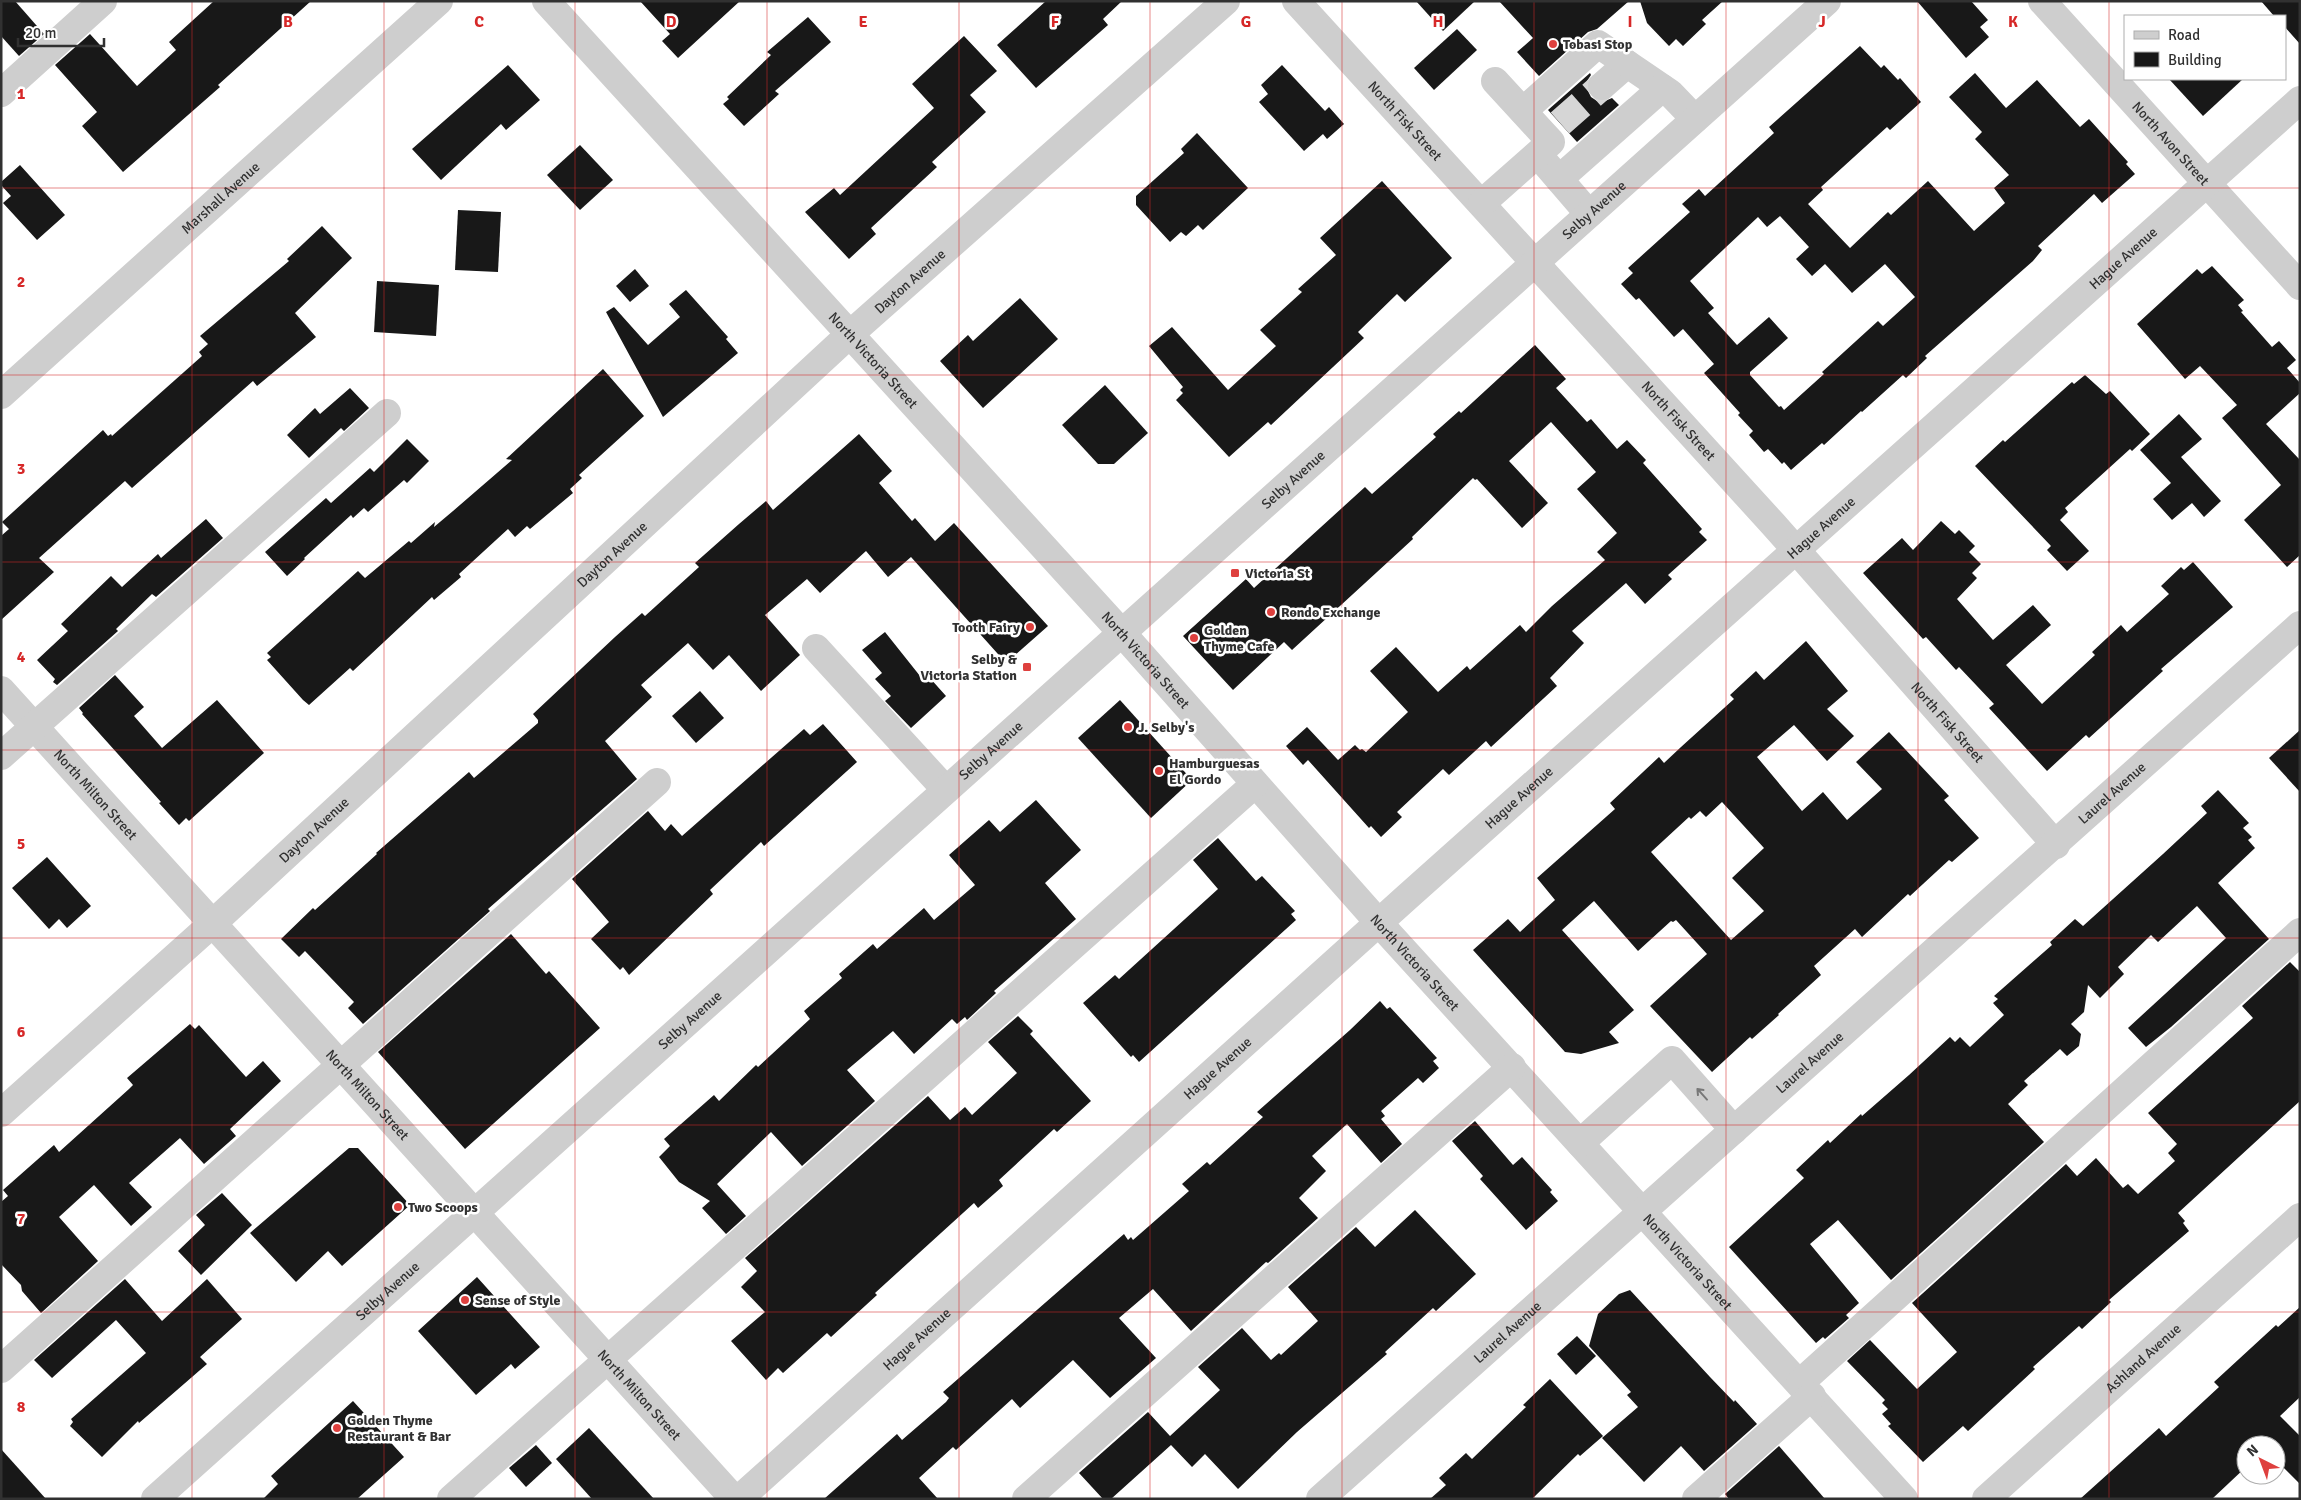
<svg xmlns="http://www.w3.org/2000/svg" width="2301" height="1500" font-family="Signika,sans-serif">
<rect width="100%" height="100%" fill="#fff"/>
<g fill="#181818" fill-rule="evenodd">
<path d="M1,1H15L44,34L19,56L1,36Z"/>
<path d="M214,1H311L218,85L220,87L123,172L82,126L97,112L55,65L90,34L137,86L176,50L169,42Z"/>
<path d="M640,1H740L678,58L662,41L670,34Z"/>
<path d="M1046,1H1122L1103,19L1108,25L1036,88L997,45Z"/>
<path d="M1416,1H1475L1443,31Z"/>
<path d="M1499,1H1629L1597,29L1588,32L1539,76L1517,52L1533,38Z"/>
<path d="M1640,1H1723L1702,20L1706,24L1683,46L1676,39L1669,46L1647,23Z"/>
<path d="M1917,1H1971L1988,20L1980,27L1989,37L1966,58Z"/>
<path d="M2261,1H2300V44L2285,27V16H2274Z"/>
<path d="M808,17L831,42L775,91L779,94L744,126L723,104L729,99L727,97L771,55L767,52Z"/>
<path d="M1457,29L1477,50L1434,90L1414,68Z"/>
<path d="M964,36L997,71L970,95L986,112L932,162L937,167L871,228L876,234L849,259L805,212L834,188L840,195L934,108L912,84Z"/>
<path d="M1860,46L1881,68L1884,65L1898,80L1900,78L1921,102L1890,130L1887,127L1821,187L1823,190L1808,204L1850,248L1888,212L1891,215L1928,181L1974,231L2005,203L1994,188L2009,175L1975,139L1982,132L1949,97L1975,73L2006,108L2037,80L2080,127L2089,119L2128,162L2126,164L2135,174L2102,203L2094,194L2038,246L2042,250L2033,261L1925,356L1927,358L1906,378L1903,375L1862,412L1861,411L1824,445L1822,443L1791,470L1784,462L1782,464L1768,449L1764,452L1749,435L1753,431L1738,415L1740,413L1704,373L1714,364L1683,329L1674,337L1639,298L1636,300L1621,284L1633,273L1628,268L1690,212L1682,204L1699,189L1705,196L1774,133L1769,127ZM1780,216L1809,247L1796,259L1812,276L1825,264L1852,293L1885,264L1915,297L1883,326L1878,321L1822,372L1824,374L1784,410L1781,406L1779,407L1750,375V372L1788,338L1769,317L1737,345L1708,313L1714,308L1690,281L1758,217L1767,227Z"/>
<path d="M508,65L540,100L506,130L501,124L441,180L412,149Z"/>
<path d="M1282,65L1325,111L1329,107L1344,124L1327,139L1323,134L1304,151L1259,102L1268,94L1261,85Z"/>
<path d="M1590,73L1591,75L1587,81V89L1591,97L1597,101H1605L1612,98L1619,105L1577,142L1548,110Z"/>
<path d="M2169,79H2243L2203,116Z"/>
<path d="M1197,133L1248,188L1203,230L1198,225L1186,236L1181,232L1170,242L1136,205V196L1184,153L1181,149Z"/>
<path d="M580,145L613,180L580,210L547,175Z"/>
<path d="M20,165L65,215L37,240L3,203L11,196L1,185V182Z"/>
<path d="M1382,181L1452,258L1405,302L1397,294L1358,332L1364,338L1271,425L1268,422L1229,457L1176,400L1183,393L1180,390L1183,387L1149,346L1172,327L1228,390L1276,346L1260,330L1302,292L1298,289L1336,255L1320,238Z"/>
<path d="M458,210L501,212L498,272L455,270Z"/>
<path d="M322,226L352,258L295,313L316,337L257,386L253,381L132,488L125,481L39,558L54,572L1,620V536L9,529L2,522L103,430L108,436L111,434L112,436L202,356L199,352L208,344L200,336L289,261L287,259Z"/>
<path d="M2212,266L2244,300L2238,305L2243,311L2241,312L2272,347L2279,341L2296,360L2287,368L2300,383V393L2266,424L2300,460V555L2287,567L2244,520L2281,485L2222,418L2237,405L2200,366L2185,379L2137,324L2197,269L2202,274Z"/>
<path d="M635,269L649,286L630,302L616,286Z"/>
<path d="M377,281L439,285L436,336L374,332Z"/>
<path d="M686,290L728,337L726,339L738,353L663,417L606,312L614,307L648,345L680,317L669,304Z"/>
<path d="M1020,298L1058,339L983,408L940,361L968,335L973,341Z"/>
<path d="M1535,345L1566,379L1556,388L1587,422L1591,419L1617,449L1627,440L1646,460L1643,463L1702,529L1699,532L1707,540L1668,575L1672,579L1645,604L1626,583L1572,631L1584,643L1550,678L1557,686L1491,747L1486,741L1449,775L1443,769L1397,812L1402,817L1381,837L1371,826L1369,828L1308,760L1303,765L1286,746L1307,727L1338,760L1355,745L1360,750L1362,749L1366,752L1408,712L1370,671L1396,647L1438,692L1467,666L1470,670L1520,625L1526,632L1552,606L1605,560L1597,552L1617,533L1577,489L1596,472L1551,422L1509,461L1548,503L1522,528L1477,479L1475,480L1473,478L1412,537L1413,539L1292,650L1284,642L1233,690L1183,636L1246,579L1254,588L1365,487L1372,494L1436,437L1433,434L1459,411L1461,413Z"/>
<path d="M603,369L644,416L579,475L582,478L570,489L573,493L530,529L527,526L515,537L508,529L459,574L461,577L434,600L432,597L353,671L350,668L309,705L303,700L267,660L271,657L267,653L358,571L365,578L409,541L411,543L435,522L434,527L453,511L512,460L506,459Z"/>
<path d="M2085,375L2106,394L2110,391L2150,434L2132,451L2130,449L2065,508L2068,512L2060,520L2089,551L2067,571L2047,550L2051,546L1975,466L2003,440L2005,442L2072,382L2074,384Z"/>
<path d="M1105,385L1148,433L1114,464H1098L1062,425Z"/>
<path d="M350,388L369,408L344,431L341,428L309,458L287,435L315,408L320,414Z"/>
<path d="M2179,414L2202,439L2181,457L2221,501L2204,517L2192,503L2172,520L2153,499L2171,483L2140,450Z"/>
<path d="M859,434L892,471L879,483L912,521L915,518L935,541L954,523L1048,626L1006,663L911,557L888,577L866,551L820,593L807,579L765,615L800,655L761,691L729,655L713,670L688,643L641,685L652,697L605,741L637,779L488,909L490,911L363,1024L348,1008L354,1002L305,951L299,957L281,939L313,908L315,910L377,854L376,853L469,772L474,778L538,723V720L533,714L615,637L642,613L645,616L699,567L695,563L739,524L766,501L773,510Z"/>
<path d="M407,439L429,461L407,483L404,480L368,512L364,508L353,518L351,515L304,558L305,559L287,576L265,552L326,498L331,503L370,468L374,472Z"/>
<path d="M206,519L223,538L156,597L152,594L116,629L118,631L57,685L53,682L55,679L37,660L68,631L61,624L111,576L122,587L158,554L161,558Z"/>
<path d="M1941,521L1955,534L1959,530L1975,546L1969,552L1981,564L1972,573L1977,578L1957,599L1993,640L2033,605L2051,625L2006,665L2042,704L2095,655L2092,652L2121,625L2127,632L2169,594L2161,586L2181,567L2184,570L2193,562L2233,607L2161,669L2163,671L2089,738L2086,735L2047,771L1989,708L1994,704L1959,667L1956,670L1926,637L1923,639L1863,573L1902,538L1913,550Z"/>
<path d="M885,632L924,681L929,677L946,696L911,728L885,701L891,696L875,679L882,673L862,650Z"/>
<path d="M1806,641L1848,691L1827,709L1854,736L1827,761L1794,725L1757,757L1802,811L1823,792L1847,820L1882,789L1856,762L1889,732L1949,796L1944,800L1979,838L1952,862L1949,860L1910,896L1908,894L1862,937L1855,929L1814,966L1821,975L1778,1014L1779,1015L1752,1039L1750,1037L1712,1072L1650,1006L1707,954L1676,920L1673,922L1671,921L1638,951L1594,901L1562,930L1634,1010L1609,1032L1619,1043L1581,1054L1565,1052L1473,950L1508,919L1520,932L1555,900L1537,878L1615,809L1610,803L1659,757L1664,763L1681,747L1734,699L1730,695L1756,671L1764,680ZM1722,802L1764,848L1732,878L1764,911L1731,940L1651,852L1689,817L1691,819L1700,811L1706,817Z"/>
<path d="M115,675L144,707L134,716L162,748L217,700L264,753L189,821L186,818L179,825L159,803L161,802L82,714L83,713L79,708Z"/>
<path d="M700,691L724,718L696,743L672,716Z"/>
<path d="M1120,700L1192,780L1151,818L1078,738Z"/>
<path d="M823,724L857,762L764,846L761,842L710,890L713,894L629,975L623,967L620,970L591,939L609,922L572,879L648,811L665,831L671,824L682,836L804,729L810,735Z"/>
<path d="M2300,730V792L2269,758Z"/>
<path d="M2218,790L2249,823L2243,828L2252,837L2248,840L2255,848L2218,883L2269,939L2171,1027L2146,1047L2128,1028L2226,938L2197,906L2158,942L2151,935L2118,967L2124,974L2100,998L2088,985L2084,1012L2071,1024L2081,1034L2079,1046L2067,1056L2060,1049L2024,1081L2028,1085L2008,1104L2044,1142L1891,1280L1838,1220L1810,1244L1859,1303L1846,1315L1849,1318L1825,1339L1823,1337L1816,1343L1729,1247L1804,1178L1796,1170L1828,1140L1830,1143L1861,1114L1862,1116L1909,1075L1950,1037L1955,1042L1960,1037L1970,1047L2004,1015L1993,1003L1998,999L1994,996L2052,945L2050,942L2075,919L2083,926L2163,854L2207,813L2201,806Z"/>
<path d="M1036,800L1081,850L1045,883L1076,919L994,991L996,993L967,1020L965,1017L957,1024L952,1019L914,1054L893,1031L847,1070L875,1101L802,1166L771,1132L717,1184L746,1216L726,1234L702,1208L710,1201L679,1182L659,1157L670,1146L664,1139L714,1095L719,1101L756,1065L758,1067L810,1019L804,1011L842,978L839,974L873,944L877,949L924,908L934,920L975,885L949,855L989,820L1000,832Z"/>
<path d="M1218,838L1256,881L1262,876L1295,911L1291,914L1296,920L1139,1062L1133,1055L1131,1057L1083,1003L1115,975L1119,979L1218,889L1193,860Z"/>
<path d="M47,857L91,906L67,928L59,919L49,929L12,888Z"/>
<path d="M511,934L546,974L549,971L600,1028L465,1149L378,1052Z"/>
<path d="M2290,962L2300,972V1101L2178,1213L2185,1221L2183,1223L2189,1231L2109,1300L2111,1302L2082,1329L2079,1326L2033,1367L2035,1369L1968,1431L1963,1426L1923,1462L1888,1426L1891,1424L1882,1414L1888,1409L1882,1403L1885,1400L1847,1361L1870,1340L1917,1389L1957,1352L1912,1303L2066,1164L2077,1176L2096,1158L2123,1188L2128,1184L2138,1194L2175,1161L2168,1153L2177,1144L2148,1113L2253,1018L2242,1006Z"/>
<path d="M1380,1001L1387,1009L1390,1007L1437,1058L1433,1061L1439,1068L1423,1083L1418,1078L1381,1111L1385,1116L1381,1119L1402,1144L1381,1163L1347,1124L1312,1156L1326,1171L1299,1198L1318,1218L1268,1263L1266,1262L1191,1331L1153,1289L1119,1318L1156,1358L1110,1398L1073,1360L1020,1408L1012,1399L956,1450L953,1447L919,1478L938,1499H824L897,1434L902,1440L946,1402L949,1398L943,1392L1124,1234L1128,1240L1131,1237L1133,1240L1189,1191L1182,1184L1207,1162L1210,1165L1263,1117L1257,1112L1350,1030Z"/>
<path d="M1018,1016L1033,1031L1030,1034L1091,1101L1057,1132L1054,1129L999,1180L1003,1186L978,1208L974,1203L875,1293L877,1295L831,1337L827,1333L783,1373L778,1368L766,1380L731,1341L765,1312L741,1287L757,1271L745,1258L928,1096L950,1120L965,1107L972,1115L1017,1073L988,1042Z"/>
<path d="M190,1024L195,1029L199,1025L246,1077L263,1061L281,1081L230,1129L236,1136L204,1164L180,1138L129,1183L152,1207L131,1226L94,1185L59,1217L98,1261L41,1313L22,1291L21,1285L1,1264V1202L8,1196L3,1190L54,1145L59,1152L129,1089L133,1085L127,1078Z"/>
<path d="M1475,1121L1513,1165L1522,1157L1552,1190L1550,1192L1558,1201L1526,1230L1480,1179L1483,1176L1452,1141Z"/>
<path d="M349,1148H358L410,1205L342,1266L328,1251L296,1282L250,1233Z"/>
<path d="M222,1193L252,1225L201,1275L178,1251L205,1225L196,1215Z"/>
<path d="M1415,1210L1476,1274L1436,1311L1433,1308L1385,1352L1387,1354L1297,1432L1238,1489L1205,1454L1192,1467L1171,1445L1111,1499H1103L1079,1473L1148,1412L1170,1436L1220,1390L1198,1367L1242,1328L1271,1360L1279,1353L1281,1355L1318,1321L1288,1287L1356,1227L1375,1247Z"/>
<path d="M477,1277L540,1347L515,1369L511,1364L476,1395L418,1331Z"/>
<path d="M125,1279L162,1321L207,1279L242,1319L200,1357L207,1364L139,1423L138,1421L102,1457L70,1426L73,1422L71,1419L146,1353L116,1320L52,1378L34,1360Z"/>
<path d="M1630,1290L1710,1377L1734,1402L1735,1400L1757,1424L1704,1471L1681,1446L1644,1482L1602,1438L1638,1407L1627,1395L1631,1392L1589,1346L1598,1314L1619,1294Z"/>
<path d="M2300,1307V1397L2280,1416L2300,1436V1484L2276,1460V1445H2246V1467L2212,1499H2080L2159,1428L2166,1436L2219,1387L2214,1382L2276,1325L2278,1327Z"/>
<path d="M1577,1336L1596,1356L1576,1375L1557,1354Z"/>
<path d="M1550,1379L1603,1436L1580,1456L1578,1454L1532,1499H1430L1446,1485L1439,1478L1466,1453L1472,1459L1526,1407L1523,1405Z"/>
<path d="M353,1401L404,1457L357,1499H263L278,1484L271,1476Z"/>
<path d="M589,1428L654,1499H592L556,1459Z"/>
<path d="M536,1445L552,1463L526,1487L509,1468Z"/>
<path d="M1779,1446L1825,1499H1729L1725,1494Z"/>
<path d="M1,1449L46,1499H1Z"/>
</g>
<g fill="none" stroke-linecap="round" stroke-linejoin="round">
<path stroke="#d6d6d6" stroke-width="28" stroke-dasharray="28 14" stroke-linecap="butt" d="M1560,123L1602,86"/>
<g stroke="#cecece" stroke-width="28">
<path id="s1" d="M546,1L1122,633L1379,923L1904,1499"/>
<path id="s2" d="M1296,1L1773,524L2056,845"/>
<path id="s3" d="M2042,1L2300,286"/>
<path d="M1602,86L1627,64"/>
<path d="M1,93L103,1"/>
<path d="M1523,111L1598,44L1670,93L1695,119"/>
<path d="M1546,164L1589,214"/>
<path d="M1559,179L1662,88"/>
<path d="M1482,203L1551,142L1495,81"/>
<path id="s4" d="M1,395L439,1"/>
<path d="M816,648L946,790"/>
<path id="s5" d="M1,690L734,1499"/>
<path d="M1,756L387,413"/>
<path id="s6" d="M1,1113L212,924L849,335L1226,1"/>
<path d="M1580,1143L1672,1060L1734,1130"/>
<path d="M1,1369L657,782"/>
<path d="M1800,1383L2300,932"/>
<path id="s7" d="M155,1499L1827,1"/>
<path d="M451,1499L1255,784"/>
<path id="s8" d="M739,1499L1406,898L2300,100"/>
<path d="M1026,1499L1512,1067"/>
<path id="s9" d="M1320,1499L2300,625"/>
<path d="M1696,1499L1812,1396"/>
<path id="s10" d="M1986,1499L2300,1217"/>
</g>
</g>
<defs><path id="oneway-shaft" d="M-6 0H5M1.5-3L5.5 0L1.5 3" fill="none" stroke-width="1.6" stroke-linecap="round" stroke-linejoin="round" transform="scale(1.25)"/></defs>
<use stroke="#787878" href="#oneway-shaft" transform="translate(1702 1094) rotate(-132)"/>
<path fill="none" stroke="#d62828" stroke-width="1" stroke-opacity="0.55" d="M192,1V1499M384,1V1499M575,1V1499M767,1V1499M959,1V1499M1150,1V1499M1342,1V1499M1534,1V1499M1726,1V1499M1918,1V1499M2109,1V1499M1,188H2300M1,375H2300M1,562H2300M1,750H2300M1,938H2300M1,1125H2300M1,1312H2300"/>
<g fill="#de403e" stroke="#fff" stroke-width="2">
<circle cx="1553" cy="44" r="5"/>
<rect x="1230" y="568" width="10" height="10" rx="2.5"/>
<circle cx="1271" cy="612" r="5"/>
<circle cx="1030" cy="627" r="5"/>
<circle cx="1194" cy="638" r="5"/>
<rect x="1022" y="662" width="10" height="10" rx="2.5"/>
<circle cx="1128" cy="727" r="5"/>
<circle cx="1159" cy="771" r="5"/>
<circle cx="398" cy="1207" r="5"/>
<circle cx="465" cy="1300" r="5"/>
<circle cx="337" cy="1428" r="5"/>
</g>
<g text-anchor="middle" stroke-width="5" stroke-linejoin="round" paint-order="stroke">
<g font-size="14" font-weight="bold" fill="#313131" stroke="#fff" text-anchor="start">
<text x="1563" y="49">Tobasi Stop</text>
<text x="1245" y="578">Victoria St</text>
<text x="1281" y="617">Rondo Exchange</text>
<text x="1020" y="632" text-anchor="end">Tooth Fairy</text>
<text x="1204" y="635">Golden<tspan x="1204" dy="16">Thyme Cafe</tspan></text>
<text x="1017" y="664" text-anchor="end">Selby &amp;<tspan x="1017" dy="16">Victoria Station</tspan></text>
<text x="1138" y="732">J. Selby's</text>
<text x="1169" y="768">Hamburguesas<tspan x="1169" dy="16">El Gordo</tspan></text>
<text x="408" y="1212">Two Scoops</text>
<text x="475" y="1305">Sense of Style</text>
<text x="347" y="1425">Golden Thyme<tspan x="347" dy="16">Restaurant &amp; Bar</tspan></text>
</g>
<g font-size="14" fill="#313131" stroke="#fff">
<text dy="5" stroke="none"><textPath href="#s2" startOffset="162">North Fisk Street</textPath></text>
<text dy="5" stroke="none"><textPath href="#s3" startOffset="192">North Avon Street</textPath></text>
<text dy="5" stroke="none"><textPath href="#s4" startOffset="295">Marshall Avenue</textPath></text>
<text dy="5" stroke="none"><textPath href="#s7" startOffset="1932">Selby Avenue</textPath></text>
<text dy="5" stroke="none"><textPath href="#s8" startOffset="1859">Hague Avenue</textPath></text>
<text dy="5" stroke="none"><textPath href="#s6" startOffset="1232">Dayton Avenue</textPath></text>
<text dy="5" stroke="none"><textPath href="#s1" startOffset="486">North Victoria Street</textPath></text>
<text dy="5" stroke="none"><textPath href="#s2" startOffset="568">North Fisk Street</textPath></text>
<text dy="5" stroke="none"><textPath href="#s7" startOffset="1528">Selby Avenue</textPath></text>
<text dy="5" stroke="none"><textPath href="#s8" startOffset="1454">Hague Avenue</textPath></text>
<text dy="5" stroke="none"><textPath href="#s6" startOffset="828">Dayton Avenue</textPath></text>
<text dy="5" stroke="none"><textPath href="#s1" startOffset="891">North Victoria Street</textPath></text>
<text dy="5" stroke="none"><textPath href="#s2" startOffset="972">North Fisk Street</textPath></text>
<text dy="5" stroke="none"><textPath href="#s7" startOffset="1122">Selby Avenue</textPath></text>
<text dy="5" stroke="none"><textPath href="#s9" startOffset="1061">Laurel Avenue</textPath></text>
<text dy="5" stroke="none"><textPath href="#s5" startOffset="141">North Milton Street</textPath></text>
<text dy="5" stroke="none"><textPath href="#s8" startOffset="1049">Hague Avenue</textPath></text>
<text dy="5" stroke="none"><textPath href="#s6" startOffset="422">Dayton Avenue</textPath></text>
<text dy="5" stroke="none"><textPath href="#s1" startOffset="1296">North Victoria Street</textPath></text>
<text dy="5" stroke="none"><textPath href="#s7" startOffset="718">Selby Avenue</textPath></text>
<text dy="5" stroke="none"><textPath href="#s9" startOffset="656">Laurel Avenue</textPath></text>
<text dy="5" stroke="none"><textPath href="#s8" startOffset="644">Hague Avenue</textPath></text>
<text dy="5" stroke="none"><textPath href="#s5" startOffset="546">North Milton Street</textPath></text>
<text dy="5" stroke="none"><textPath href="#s1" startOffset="1701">North Victoria Street</textPath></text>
<text dy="5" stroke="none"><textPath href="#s7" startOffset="312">Selby Avenue</textPath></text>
<text dy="5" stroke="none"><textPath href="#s9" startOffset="251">Laurel Avenue</textPath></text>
<text dy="5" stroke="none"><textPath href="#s8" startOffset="239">Hague Avenue</textPath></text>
<text dy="5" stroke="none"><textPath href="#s10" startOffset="211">Ashland Avenue</textPath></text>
<text dy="5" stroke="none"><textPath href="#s5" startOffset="951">North Milton Street</textPath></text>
</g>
</g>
<g font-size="16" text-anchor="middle" font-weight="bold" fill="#d62828" stroke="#fff" stroke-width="5" stroke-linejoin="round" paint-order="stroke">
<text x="288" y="27">B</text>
<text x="479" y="27">C</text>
<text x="671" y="27">D</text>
<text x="863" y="27">E</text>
<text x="1055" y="27">F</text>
<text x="1246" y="27">G</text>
<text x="1438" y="27">H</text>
<text x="1630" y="27">I</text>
<text x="1822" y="27">J</text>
<text x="2013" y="27">K</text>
<text x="21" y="99">1</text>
<text x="21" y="287">2</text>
<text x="21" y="474">3</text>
<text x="21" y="662">4</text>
<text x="21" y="849">5</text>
<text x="21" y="1037">6</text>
<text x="21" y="1224">7</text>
<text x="21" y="1412">8</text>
</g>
<rect width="2301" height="1500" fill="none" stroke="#313131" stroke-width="5"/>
<rect x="2124" y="15" width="162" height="65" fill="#ffffff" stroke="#adadad"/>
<rect x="2134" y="31" width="25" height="8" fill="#cecece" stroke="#adadad"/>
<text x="2168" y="40" font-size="15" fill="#313131">Road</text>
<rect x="2134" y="52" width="25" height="15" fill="#181818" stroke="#adadad"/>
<text x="2168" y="65" font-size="15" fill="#313131">Building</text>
<g transform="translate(2261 1460) rotate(318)"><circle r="24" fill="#ffffff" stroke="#adadad"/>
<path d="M0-4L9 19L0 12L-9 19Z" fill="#de403e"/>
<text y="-8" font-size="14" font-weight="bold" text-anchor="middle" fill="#313131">N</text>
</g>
<path d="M18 38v8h86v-8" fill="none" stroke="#313131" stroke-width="2.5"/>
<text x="25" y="38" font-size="15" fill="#313131" stroke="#ffffff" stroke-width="4" paint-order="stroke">20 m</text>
</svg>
